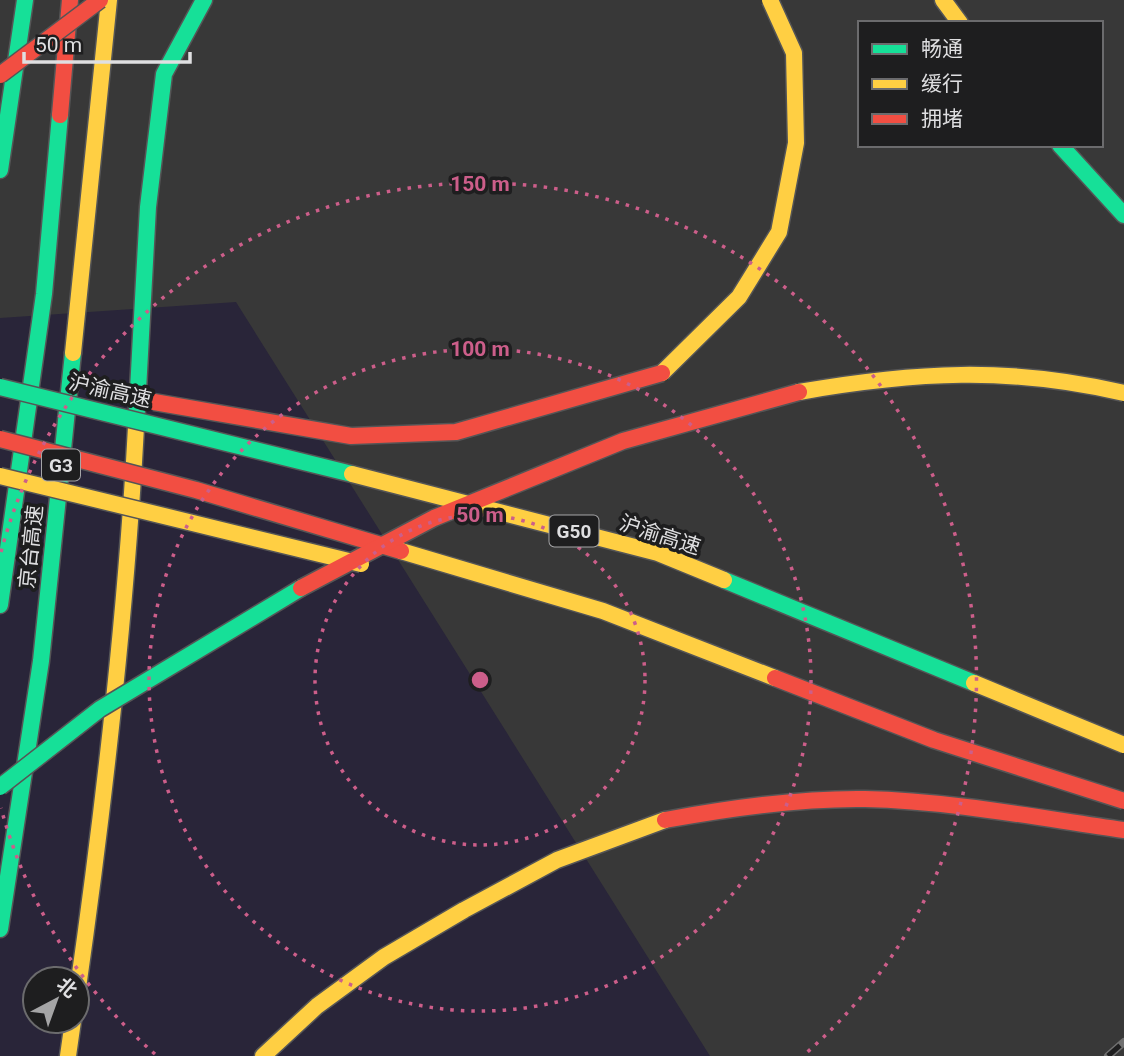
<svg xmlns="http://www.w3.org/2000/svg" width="1124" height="1056" font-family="Roboto,'Noto Sans SC',sans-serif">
<rect width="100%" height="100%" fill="#383838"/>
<path fill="#292539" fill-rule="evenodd" d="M236,302L710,1056H0V318ZM35,979H77V1021H35Z"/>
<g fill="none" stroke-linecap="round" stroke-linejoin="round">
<g stroke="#555556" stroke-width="19">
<g id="fast">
<path d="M1060,145L1124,215"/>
<path d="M0,170L25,0"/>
<path d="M136,427L148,207L164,74L204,0"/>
<path d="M0,605L44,294L60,115"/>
<path d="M0,929L41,661L73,353"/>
</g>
</g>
<g stroke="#555556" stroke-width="19">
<g id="slow">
<path d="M943,0L960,23"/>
<path d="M73,353L109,0"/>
<path d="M77,995C104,806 126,617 136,427"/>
<path d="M68,1056L73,1021"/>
<path d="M263,1056L317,1006L384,957L464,910L557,860L665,820"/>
</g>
</g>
<g stroke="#555556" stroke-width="19">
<g id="jam">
<path d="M60,115L70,0"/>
<path d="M665,820C730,808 799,798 865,799C952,801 1039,818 1124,830"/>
</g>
</g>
<use href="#fast" stroke="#16e098" stroke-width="16"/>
<use href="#slow" stroke="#ffcf43" stroke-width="16"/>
<use href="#jam" stroke="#f24e42" stroke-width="16"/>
<g stroke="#707070" stroke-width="8">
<path id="rail" d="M1108,1056L1124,1042"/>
</g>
<use href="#rail" stroke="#1e1e1f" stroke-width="5" stroke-dasharray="16" stroke-linecap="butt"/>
<g stroke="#555556" stroke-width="19" stroke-linecap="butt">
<g id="fast-bridge">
<path d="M0,387L352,474"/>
<path d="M724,580L974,683"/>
<path d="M0,787L100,709L301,588"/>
</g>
</g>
<g stroke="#555556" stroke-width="19" stroke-linecap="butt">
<g id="slow-bridge">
<path d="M662,373L739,297L779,232L796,143L794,53L770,0"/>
<path d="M799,392C913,372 1010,366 1124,393"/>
<path d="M352,474L658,553L724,580"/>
<path d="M0,476L361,564"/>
<path d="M401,551L603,611L775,678"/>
<path d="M974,683L1124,745"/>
</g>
</g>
<g stroke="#555556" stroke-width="19" stroke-linecap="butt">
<g id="jam-bridge">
<path d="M0,75L100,0"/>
<path d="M154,402L351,436L456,432L662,373"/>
<path d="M0,439L196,490L401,551"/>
<path d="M301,588L434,518L623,441L799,392"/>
<path d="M775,678L934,740L1124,801"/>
</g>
</g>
<use href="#fast-bridge" stroke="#16e098" stroke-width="16"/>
<use href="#slow-bridge" stroke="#ffcf43" stroke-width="16"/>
<use href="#jam-bridge" stroke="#f24e42" stroke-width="16"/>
</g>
<g fill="none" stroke="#cc5e8a" stroke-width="3.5" stroke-dasharray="3.5 7">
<circle cx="480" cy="680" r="165"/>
<circle cx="480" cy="680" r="331"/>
<path d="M155 1054A496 496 0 0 1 1 808M1 552A496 496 0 1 1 805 1054"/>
</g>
<g text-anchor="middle" stroke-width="7" stroke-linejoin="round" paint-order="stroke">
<g fill="#1e1e1f" stroke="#a5a5a7" stroke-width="2">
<rect x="42" y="449.5" width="38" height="31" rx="5"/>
<rect x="549.5" y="515.5" width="49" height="31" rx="5"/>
</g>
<g font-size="19" font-weight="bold" fill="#dfdfe1">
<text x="61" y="472">G3</text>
<text x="574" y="538">G50</text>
</g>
<g font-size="21" fill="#dfdfe1" stroke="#1e1e1f">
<text transform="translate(110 391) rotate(13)" y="7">沪渝高速</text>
<text transform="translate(660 535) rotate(18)" y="7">沪渝高速</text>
<text transform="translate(31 547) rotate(-84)" y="7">京台高速</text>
</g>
</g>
<circle cx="480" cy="680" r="10" fill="#cc5e8a" stroke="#1e1e1f" stroke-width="3.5"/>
<g font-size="21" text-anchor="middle" font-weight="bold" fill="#cc5e8a" stroke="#1e1e1f" stroke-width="7" stroke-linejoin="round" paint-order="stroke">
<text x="480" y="191">150 m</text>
<text x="480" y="356">100 m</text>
<text x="480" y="522">50 m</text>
</g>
<rect x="858" y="21" width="245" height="126" fill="#1e1e1f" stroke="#6b6b6d" stroke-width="2"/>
<rect x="872" y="44" width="35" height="10" fill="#16e098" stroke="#6b6b6d" stroke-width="2"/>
<text x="921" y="56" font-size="21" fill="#dfdfe1">畅通</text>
<rect x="872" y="79" width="35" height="10" fill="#ffcf43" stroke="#6b6b6d" stroke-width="2"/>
<text x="921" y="91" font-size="21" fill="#dfdfe1">缓行</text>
<rect x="872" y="114" width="35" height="10" fill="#f24e42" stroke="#6b6b6d" stroke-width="2"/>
<text x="921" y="126" font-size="21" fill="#dfdfe1">拥堵</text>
<g transform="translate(56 1000) rotate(41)"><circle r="33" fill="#1e1e1f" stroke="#6b6b6d" stroke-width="2"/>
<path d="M0-5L12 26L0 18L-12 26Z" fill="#a5a5a6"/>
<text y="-10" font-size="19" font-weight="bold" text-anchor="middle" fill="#dfdfe1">北</text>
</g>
<path d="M24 52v10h166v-10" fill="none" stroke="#dfdfe1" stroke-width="3.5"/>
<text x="35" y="52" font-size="21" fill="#dfdfe1" stroke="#1e1e1f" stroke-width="5" paint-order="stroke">50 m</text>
</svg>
